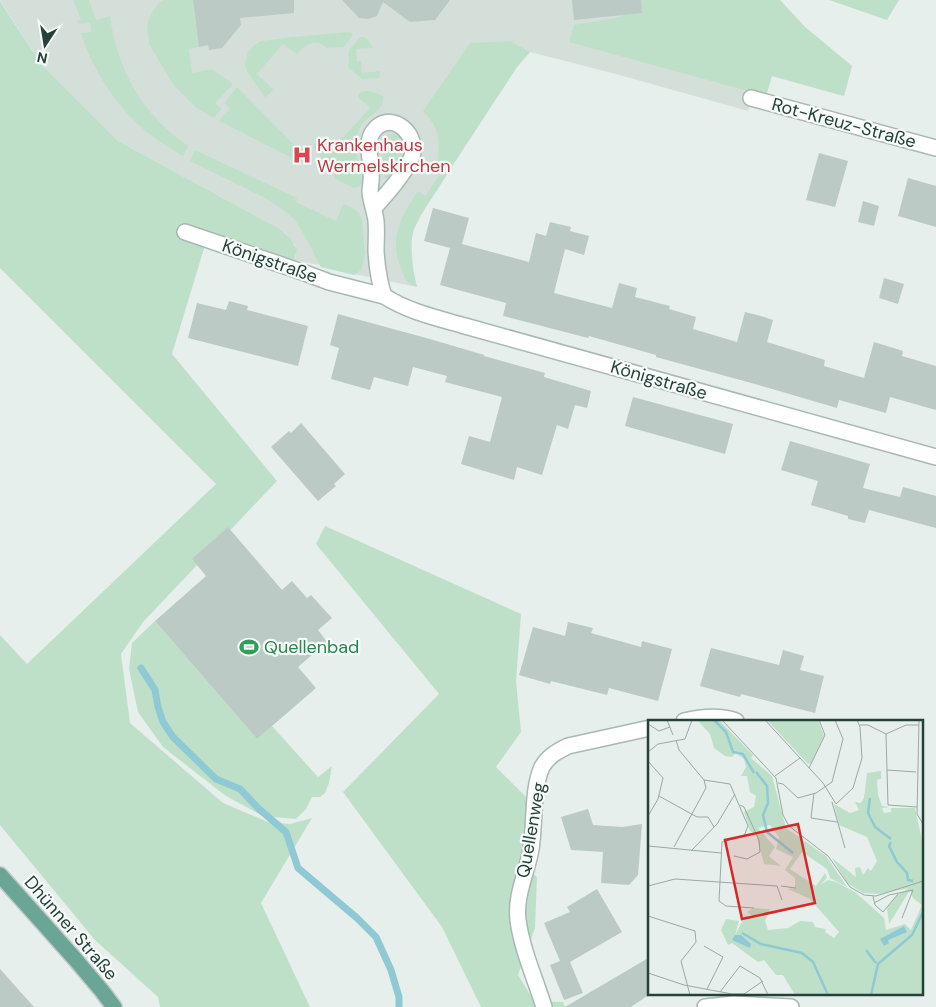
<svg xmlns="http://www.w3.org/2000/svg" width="936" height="1007" font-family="'DM Sans',sans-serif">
<rect width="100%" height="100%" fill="#e6efeb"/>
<path fill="#d4dfda" d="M0,0H780L805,27L852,66L844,96L772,76L766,96L753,93L748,111L616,74L530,52L517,67L450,169L422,214L413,231L411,240L412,253L413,273L417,287L325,268L319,265L294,260L296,255L295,245L286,234L280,229L118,141L41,64Z"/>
<g fill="#bfe0c8">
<path d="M73,0H89L96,20L110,16C117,70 143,115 188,146L183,156C168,147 154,139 141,127C115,104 91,67 81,33L91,32L90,23L78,24L77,21L81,19Z"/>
<path d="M164,0H193L199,47L189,49L192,73L212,69L232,83V85L215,103L222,109L213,118L195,107L173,84L149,44L147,25L151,14L158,4Z"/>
<path d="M619,0H780L805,27L852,66L844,96L772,76L766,96L569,42L574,25L621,17Z"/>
<path d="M829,0H899L887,20Z"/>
<path d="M0,1L41,64L118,141L280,229L291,239L297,250L294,260L209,232L172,354L277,481L143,622L121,654L130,723L223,803L268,822L290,824L312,818L261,903L310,1007H160L158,997L95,940L0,825V635L27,664L216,484L0,268Z"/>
<path d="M350,32L353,34L352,36L344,47L327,48C314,37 307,44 297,54L283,44L257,74L273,89V90L266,97L264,96L246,70L245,64L247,53L254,45L261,41L292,37Z"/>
<path d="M360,37C367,36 370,43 373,48L356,49L357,61H361L362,73L380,71V76L379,78L362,79L348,67L349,50Z"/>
<path d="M510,41L530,52L517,67C491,107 465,146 439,187C431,200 416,218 413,233C409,250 413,270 417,287C408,285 405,279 402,271C388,239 400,218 418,191L426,196L443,168L442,164L438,159C440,137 439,128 423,111L470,43Z"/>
<path d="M237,87L309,160L308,164H304L219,121L230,108L224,103Z"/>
<path d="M366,91C372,91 377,93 383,96C383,111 374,112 365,121C362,124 359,130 357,135C353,151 361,166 362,182L359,187L354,188L335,179C333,162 320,160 313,146L314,143L317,142L330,152L370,108L359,98L358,95L361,92Z"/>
<path d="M395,133C419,141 395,168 388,179L385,178L382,145L383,141L387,135Z"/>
<path d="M195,150L297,198L296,202L336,221L343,204L355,209L359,213L362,221L365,255L361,270L354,275L321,267L302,231L295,220L282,209L263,197L190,161Z"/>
<path d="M325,526L521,614L516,681L521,732L496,767L528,799L523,866L537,877L535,928L518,975L534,1001L563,1002L565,1007H481L442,927L343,792L439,694L316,544Z"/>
<path d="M155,621L257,739L272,726L318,777L332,766L329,783L325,793L320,797H312L306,809L296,819L263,816L226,796L163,747L138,712L129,669L132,643Z"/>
</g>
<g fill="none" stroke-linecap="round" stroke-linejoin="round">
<path stroke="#8ec9d4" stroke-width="7" d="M141,668L155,690L158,707L163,722L173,737L216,779L240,789L259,809L286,832L298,868L357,918L376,937L391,970L399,997V1007"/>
</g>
<g fill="#bbcac4">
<path d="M193,0H294V13L240,18L241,25L222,48L209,50L208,45L199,47Z"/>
<path d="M342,0H450L435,20L410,22L383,2L377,16L368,19L359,18Z"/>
<path d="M572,0H641L642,13L574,20Z"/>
<path d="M819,153L848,161L835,207L806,200Z"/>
<path d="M908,178L936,186V227L898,216Z"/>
<path d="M863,201L879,206L874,226L858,222Z"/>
<path d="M433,208L469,218L462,244L529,262L536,233L546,236L550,222L571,227L570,231L589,236L584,255L565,249L554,293L612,308L619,283L637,288L635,297L670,306L669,309L696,317L693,329L737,342L745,312L761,316L773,320L767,342L825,360L824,366L864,378L874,342L903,351L902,356L936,366V410L890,397L886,413L839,400L837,408L755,384L656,357V355L589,336L588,338L503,316L506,303L440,285L450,248L424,241Z"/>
<path d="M884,278L904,284L898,304L879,298Z"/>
<path d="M229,301L248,306L247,310L308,326L298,366L188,338L197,303L226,310Z"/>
<path d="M338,314L430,339L484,355V356L545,373L544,377L591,391L587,408L575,405L568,429L557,425L542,475L517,467L514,480L461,464L469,436L490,442L502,397L445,382L447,376L413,367L408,386L374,377L370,390L331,379L339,348L330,345Z"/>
<path d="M633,397L733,424L725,454L625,426Z"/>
<path d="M301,423L345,474L334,484L336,486L318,501L271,447L289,431L291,433Z"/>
<path d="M790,441L870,464L863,488L900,497L903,487L936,496V528L869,510L865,523L848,519V516L811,505L818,481L781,470Z"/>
<path d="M228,527L282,590L292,581L307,598L311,595L332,618L318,630L327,642L298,667L316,688L257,739L155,621L206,576L192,559Z"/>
<path d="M568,622L593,628L591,633L641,647L642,641L672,649L658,701L609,688L607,695L551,681L550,684L519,675L533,627L565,636Z"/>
<path d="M711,648L779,665L783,650L804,656L800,670L824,676L815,713L741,694L740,697L700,686Z"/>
<path d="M588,809L593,825L622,827L642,824L638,875L629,885L601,883L603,852L571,850L561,817Z"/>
<path d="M597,889L622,932L570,962L583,993L564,1000L550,965L560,961L544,923L570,912L567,907Z"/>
<path d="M650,957V994L631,1007H565Z"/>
<path d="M0,969L34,1007H0Z"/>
</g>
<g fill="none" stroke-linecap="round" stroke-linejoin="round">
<g stroke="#a8b8b2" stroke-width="18">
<g id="minor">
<path d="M751,98L936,148"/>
<path d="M374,208C385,196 407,171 412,156C419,136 394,111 376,128C371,133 369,139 369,145C368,153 371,160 371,168C372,176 371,183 370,191C370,200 375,211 376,221C377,231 376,241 376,251C377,267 379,282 384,296C409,312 437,318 465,326L936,457"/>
<path d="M185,232L305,273L329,282L384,296"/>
<path d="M684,721C701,717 719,715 736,721"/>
<path d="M544,1007C535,978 522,950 518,920C515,895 527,873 531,849C535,825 532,788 542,767C548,756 558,751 568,746L650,728"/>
<path d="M705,1007L734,1004L791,1007"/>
</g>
</g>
<g stroke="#c2cac8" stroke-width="18">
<path id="major" d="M0,875L75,959L102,991L114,1007"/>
</g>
<use href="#minor" stroke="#fff" stroke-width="15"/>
<use href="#major" stroke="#6aa596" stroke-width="15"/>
</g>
<defs>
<g id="hospital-bare" transform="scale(1.5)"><path d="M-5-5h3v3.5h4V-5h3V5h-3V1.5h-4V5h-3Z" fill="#e0444e" stroke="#f7fbf9" stroke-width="2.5" paint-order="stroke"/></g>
<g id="stadium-bare" transform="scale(1.5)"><path d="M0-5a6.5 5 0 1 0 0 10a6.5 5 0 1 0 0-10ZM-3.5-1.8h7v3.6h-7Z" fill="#2e9e5b" stroke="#f7fbf9" stroke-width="2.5" paint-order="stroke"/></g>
</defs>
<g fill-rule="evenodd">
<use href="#hospital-bare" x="302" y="155"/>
<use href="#stadium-bare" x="249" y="647"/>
</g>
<g text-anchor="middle" stroke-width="4.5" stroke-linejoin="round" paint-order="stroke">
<g font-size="18" fill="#24423a" stroke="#f7fbf9">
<text transform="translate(844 123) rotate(15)" y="6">Rot-Kreuz-Straße</text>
<text transform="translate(270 261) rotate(19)" y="6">Königstraße</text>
<text transform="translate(659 380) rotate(16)" y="6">Königstraße</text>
<text transform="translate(531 830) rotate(-80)" y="6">Quellenweg</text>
<text transform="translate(71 928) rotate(49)" y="6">Dhünner Straße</text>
</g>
<g font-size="18" fill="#be3a42" stroke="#f7fbf9" text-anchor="start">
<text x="317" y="151">Krankenhaus<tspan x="317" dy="21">Wermelskirchen</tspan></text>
</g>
<g font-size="18" fill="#27864d" stroke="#f7fbf9" text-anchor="start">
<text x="264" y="653">Quellenbad</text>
</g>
</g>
<g transform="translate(648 720)">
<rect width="275" height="275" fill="#e6efeb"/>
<path d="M49,0H71L105,35L103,38L124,56L138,108L178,136L199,167L182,158L179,149L154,132L142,149L168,166L177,153L179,158L172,165L180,160L188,162L207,172L236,198L238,210L257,204L263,210L274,185L265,178L262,170L241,204L239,188L249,175L261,168L231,174L215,173L199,163L184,138L208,157L207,148L212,147L215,155L220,148L223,151L229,141L219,117L191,105L186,84L202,93L211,90L207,82L213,83L216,78L219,53L233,51V59L229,60L230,75L234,86L241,87L234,88L236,93L243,92V88H267L275,125V275H147L135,255H128L116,240L110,242L84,223L80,225L73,210L78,199L91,201L87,215L97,196L106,197L99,192L105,188L122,189L117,201L120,210L140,208L152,201L165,202L167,207L178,209L177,212L186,218L191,212L162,179L140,169L147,168V158L137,150L145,137L128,129L131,117L122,105L110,108L127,127L121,136L133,146L116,144L108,114L102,111L96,92L106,87L108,76L102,72L99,56H93L98,47L96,39L88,33L84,37L77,36L66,28L62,14ZM119,0H170L176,16L163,43L160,44Z" fill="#bfe0c8"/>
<path d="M256,206L259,212L240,220L241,223L236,226L232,219ZM87,215H93L103,224L102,228L84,220Z" fill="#8ec9d4"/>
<path fill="none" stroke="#8ec9d4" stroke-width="2.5" d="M66,0L78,12L85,32L95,34L106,53M108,52L119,66L120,83L115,95L119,112L145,133M222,78L220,93L227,107L243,119M243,122L241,126L249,142L259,153L260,160L265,161M94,213L113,224L154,233L165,242L180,275M218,230L228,243M223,275L230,244L264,215L275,192"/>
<path fill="none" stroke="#98aaa4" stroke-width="1" d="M19,0L25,15M74,0L128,58L135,95L141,106L180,136L202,167L216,175L228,176L275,161M117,0L175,63L188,84L205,68L214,38L212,7L209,0M271,0L269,94L275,104M0,4L11,11L22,7M212,5H220L238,14M238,14L240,85L269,87M238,14L258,5H271M0,32L10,24L37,19L44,0M0,41L15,58L10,79L0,96M161,48L177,15L171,0M239,50L268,52M127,56L152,38M56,60L82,64L100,106L96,116L74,122L71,181L78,186L106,188M130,63L135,64L150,78L168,73L184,62L195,19L187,0M166,73L163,98L189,102M11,76L49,97H60L66,107M184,82L197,128M0,126L73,133M26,127L58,68L56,60L31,30L28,20M43,131L69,104L87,74M86,136L99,139L112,132L111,120L96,87L92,85M0,166L27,159L129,166L134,180M133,166L148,168M225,176L227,185L235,192L250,174M226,183L241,175L265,170L254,198M0,196L47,211L48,222L33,241L42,275M56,226L75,237L59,269M0,253L36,265L84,274H96L115,261M72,272L92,246L112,258L120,275"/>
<path fill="#d62828" fill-opacity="0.15" stroke="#d62828" stroke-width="2.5" d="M150,104L167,183L94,199L77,120Z"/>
<rect width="275" height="275" fill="none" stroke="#24423a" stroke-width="2.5"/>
</g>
<g transform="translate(45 45) rotate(192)" stroke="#f7fbf9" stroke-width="4" paint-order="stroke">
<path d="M0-4L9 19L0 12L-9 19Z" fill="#24423a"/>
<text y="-8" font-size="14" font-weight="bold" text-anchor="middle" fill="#24423a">N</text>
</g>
</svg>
